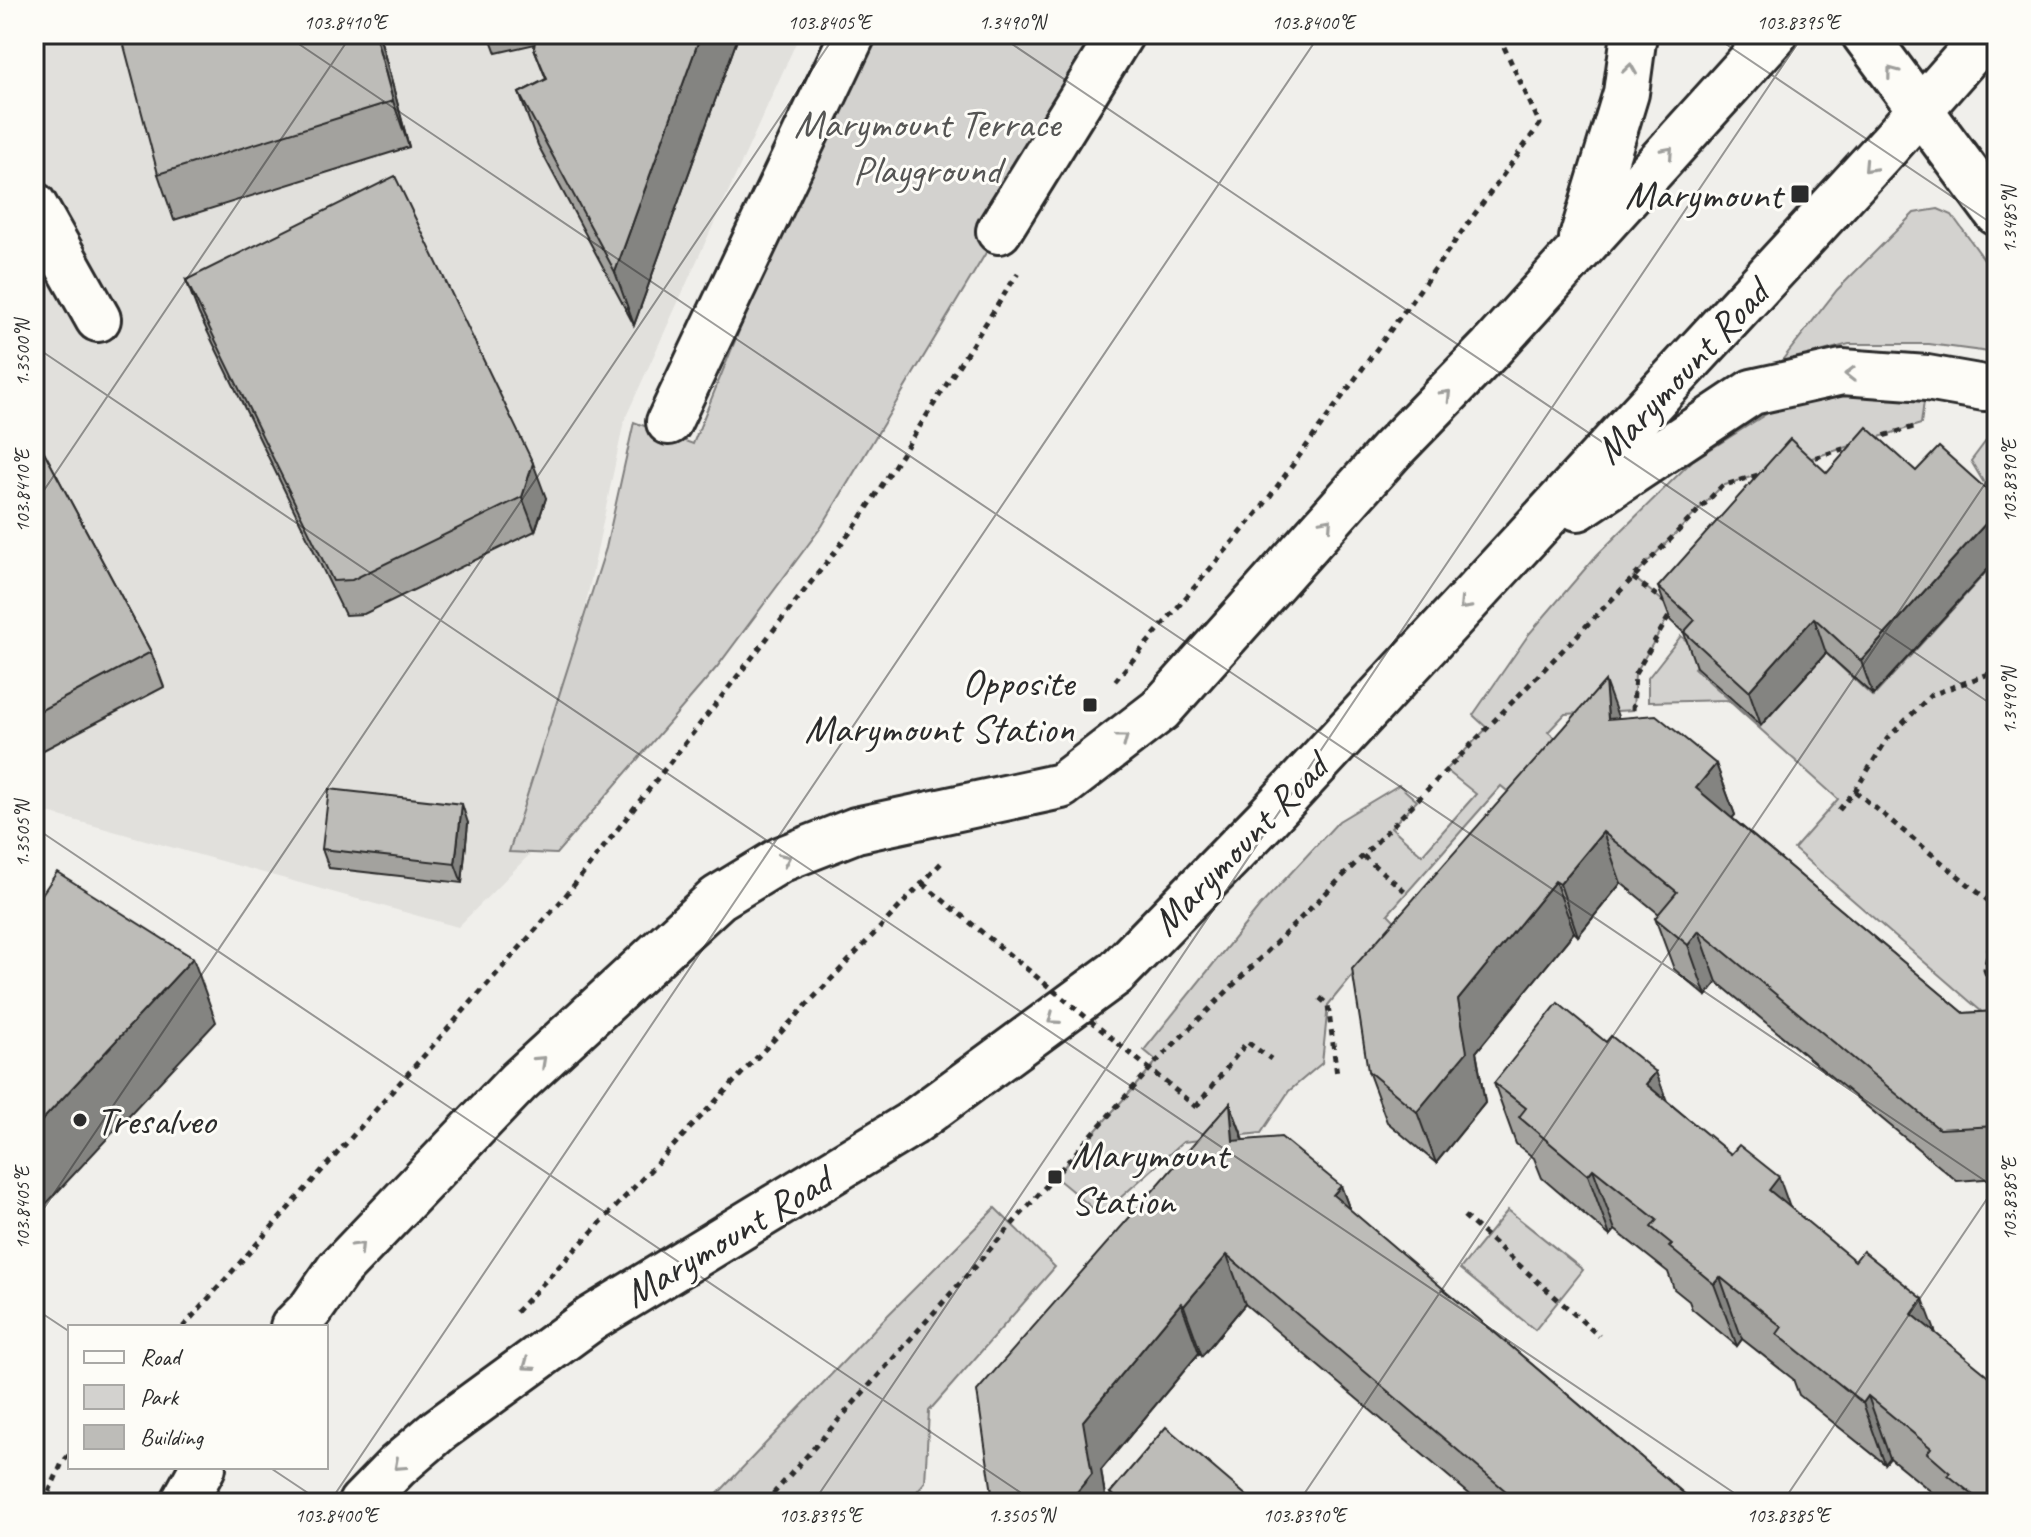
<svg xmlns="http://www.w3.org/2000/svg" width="2031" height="1537" font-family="Caveat,sans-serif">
<rect width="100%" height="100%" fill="#f0efeb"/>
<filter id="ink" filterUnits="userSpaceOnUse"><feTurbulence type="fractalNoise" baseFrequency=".0125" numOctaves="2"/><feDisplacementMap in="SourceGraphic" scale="16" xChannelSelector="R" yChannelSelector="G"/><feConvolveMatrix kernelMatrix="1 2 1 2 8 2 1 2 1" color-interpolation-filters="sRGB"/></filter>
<g filter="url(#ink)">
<path fill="#e1e0dc" d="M34,34H800L624,421L535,849L458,927L34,809Z"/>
<g fill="#d3d2cf" stroke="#7f7e7d" stroke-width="2">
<path d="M860,34H1121L999,231L822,526L717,667L556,854L509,852L606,548L634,422L693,444Z"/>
<path d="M1938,209L1952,215L1997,277V353L1929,344H1849L1780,363L1837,290L1914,213Z"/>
<path d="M1925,394L1921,424L1722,486L1633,577L1673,609L1635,674L1633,710L1565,714L1548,732L1557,739L1512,795L1501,786L1388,914L1396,922L1328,1005L1322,1063L1289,1091L1261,1133L1183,1142L1101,1215L1055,1177L1157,1061L1144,1050L1260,906L1339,821L1399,785L1417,801L1391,827L1422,855L1476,794L1446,770L1487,728L1473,715L1529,634L1597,555L1692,461L1771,411L1826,395Z"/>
<path d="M1989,437L1997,441V505L1971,461Z"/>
<path d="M1997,560V1025L1794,849L1838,799L1728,700L1648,702V678L1681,636L1704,656L1694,668L1760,727L1826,653L1873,697Z"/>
<path d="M995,1208L1055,1267L929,1411L925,1482L907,1503H709L885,1318Z"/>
<path d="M1508,1210L1583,1270L1535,1330L1460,1269Z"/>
</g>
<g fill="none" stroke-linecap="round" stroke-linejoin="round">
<g stroke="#2b2b2b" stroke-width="50">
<g id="minor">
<path d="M34,205L98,319"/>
<path d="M999,231L1121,34"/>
<path d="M669,422L853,34"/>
</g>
</g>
<g stroke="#2b2b2b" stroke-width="50">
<g id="major">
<path d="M1864,34L1997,213"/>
<path d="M1582,238L1626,93L1634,34"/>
<path d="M1578,508L1752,392L1842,372L1927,378L1984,388H1997"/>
<path d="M293,1327L311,1309L338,1270L518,1082L718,898L782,859L856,830L1061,786L1160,710L1391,451L1491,348L1775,34"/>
<path d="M183,1503L203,1467"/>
<path d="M361,1503L397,1466L439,1430L591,1319L911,1124L1116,973L1267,818L1517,548L1889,145L1987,34"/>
</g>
</g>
<g stroke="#2b2b2b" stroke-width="5" stroke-dasharray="6 6" stroke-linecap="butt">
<path d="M1873,439L1917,426"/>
<path d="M1804,461L1856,445"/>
<path d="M1633,578L1669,605"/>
<path d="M1115,681L1260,510L1540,124L1504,47L1506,34"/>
<path d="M1633,710L1635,674L1671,613"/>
<path d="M1855,791L1997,908"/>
<path d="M1839,810L1855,791L1887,739L1931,695L1997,671"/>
<path d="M1363,856L1406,892"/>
<path d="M1997,923L1994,926L1985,970L1997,1003"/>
<path d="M1320,998L1328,1005L1337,1075"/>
<path d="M1196,1107L1247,1042L1271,1059"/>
<path d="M1464,1216L1599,1336"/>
<path d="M516,1312L944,860"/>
<path d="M183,1327L563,899L859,521L1018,273"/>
<path d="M44,1503L62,1463L70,1454"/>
<path d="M765,1503L1157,1061L1363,856L1722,486L1764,473"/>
<path d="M1800,1503L1801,1502"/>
</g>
<use href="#minor" stroke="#fdfcf7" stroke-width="44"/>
<use href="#major" stroke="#fdfcf7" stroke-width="44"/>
<path stroke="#2b2b2b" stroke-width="5" stroke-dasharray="6 6" stroke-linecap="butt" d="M923,884L1196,1107"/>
</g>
<g fill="#a3a29e" stroke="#2b2b2b" stroke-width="2">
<path d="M379,34L409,147L174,220L158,174Z"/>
<path d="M489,34H739L634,325L538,145L519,93L546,79L534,48L535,44L496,53Z"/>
<path d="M186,280L546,498L535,531L364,614L345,615L199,314Z"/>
<path d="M34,433L151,652L164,687L34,755Z"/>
<path d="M1916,471L1997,499V559L1873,695L1826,653L1761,725L1696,667L1684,633L1671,621L1658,587L1827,473Z"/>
<path d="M1618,718L1716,764L1735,815L1732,818L1964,1013L1997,1011V1178L1957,1181L1717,982L1706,996L1674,969L1655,918L1659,914L1621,883L1578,936L1574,932L1476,1052L1485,1103L1436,1163L1387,1122L1368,1071Z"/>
<path d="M468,823L462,883L329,868L322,849Z"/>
<path d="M1606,1042L1667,1101L1789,1206L1997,1503H1945L1890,1458L1885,1464L1799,1395L1793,1379L1742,1339L1737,1346L1692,1309L1689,1301L1674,1289L1668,1272L1615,1230L1610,1236L1542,1178L1534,1158L1516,1144L1494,1083Z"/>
<path d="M1230,1103L1244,1140L1341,1186L1350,1210L1695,1503H1480L1245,1304L1202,1356L1199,1353L1101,1470L1106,1503H996L992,1493Z"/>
<path d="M1110,1493L1255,1503H1113Z"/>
</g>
<g fill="#848481" stroke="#2b2b2b" stroke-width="2">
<path d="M375,34H379L409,147L393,101Z"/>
<path d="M701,34H739L634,325L615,272Z"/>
<path d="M533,463L546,498L535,531L522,497Z"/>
<path d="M1997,511V559L1873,695L1861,661Z"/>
<path d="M1814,618L1826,653L1761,725L1749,691Z"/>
<path d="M1605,681L1624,733L1608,719Z"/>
<path d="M1716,764L1735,815L1714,839L1696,788Z"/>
<path d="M462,804L468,823L462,883L455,864Z"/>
<path d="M1603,832L1621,883L1578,936L1560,884Z"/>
<path d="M1555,881L1574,932L1476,1052L1485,1103L1436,1163L1417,1112L1458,1000Z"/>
<path d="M1699,931L1717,982L1706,996L1688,945Z"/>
<path d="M193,958L216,1022L34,1217V1129Z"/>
<path d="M1656,1072L1679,1133L1646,1084Z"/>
<path d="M1230,1103L1248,1153L1233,1141Z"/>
<path d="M1593,1169L1615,1230L1610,1236L1588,1175Z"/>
<path d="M1779,1177L1801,1239L1769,1190Z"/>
<path d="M1341,1186L1359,1235L1333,1195Z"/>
<path d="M1227,1255L1245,1304L1202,1356L1184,1306Z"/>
<path d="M1720,1277L1742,1339L1737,1346L1714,1284Z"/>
<path d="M1923,1299L1946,1360L1912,1314Z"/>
<path d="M1181,1303L1199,1353L1101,1470L1106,1503H1068L1083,1421Z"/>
<path d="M1868,1396L1890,1458L1885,1464L1863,1403Z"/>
</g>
<g fill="#bdbcb8" stroke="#2b2b2b" stroke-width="2">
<path d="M121,34H375L393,101L158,174Z"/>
<path d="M536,34H701L615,272L519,93L547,79L534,48Z"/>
<path d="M395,176L533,463L522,497L352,580L333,581L186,280Z"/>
<path d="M1867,427L1916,471L1939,447L1997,499V511L1861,661L1814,618L1749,691L1684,632L1695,620L1658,587L1790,439L1827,473Z"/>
<path d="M34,433L151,652L34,714Z"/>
<path d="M1605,681L1608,719L1656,715L1716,764L1696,788L1964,1013L1997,1011V1126L1939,1129L1699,931L1688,945L1655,918L1677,892L1603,832L1560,884L1555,881L1458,1000L1467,1052L1417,1112L1368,1071L1352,969Z"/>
<path d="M329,789L462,804L455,864L322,849Z"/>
<path d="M57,872L193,958L34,1129V906Z"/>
<path d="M1558,1003L1606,1042L1611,1036L1656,1072L1646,1084L1731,1154L1739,1145L1779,1177L1769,1190L1855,1261L1863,1251L1923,1299L1912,1314L1997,1383V1503H1983L1948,1475L1950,1473L1927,1453L1931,1448L1868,1396L1863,1403L1777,1334L1782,1327L1720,1277L1714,1284L1669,1247L1672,1244L1651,1227L1657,1220L1593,1169L1588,1175L1519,1117L1526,1108L1494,1083Z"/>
<path d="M1230,1103L1233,1141L1281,1137L1341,1186L1333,1195L1695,1503H1520L1227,1255L1184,1306L1181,1303L1083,1421L1092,1474L1068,1503H1005L992,1493L977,1391Z"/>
<path d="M1166,1427L1255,1503H1122L1110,1493Z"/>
</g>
<defs><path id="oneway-chevron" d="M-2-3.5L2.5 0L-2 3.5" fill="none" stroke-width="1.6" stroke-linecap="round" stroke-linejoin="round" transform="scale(2)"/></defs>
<g stroke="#9e9e9b">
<use href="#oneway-chevron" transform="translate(1630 69) rotate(-82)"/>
<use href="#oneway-chevron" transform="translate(1892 72) rotate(-127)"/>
<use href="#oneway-chevron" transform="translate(1668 152) rotate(-48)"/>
<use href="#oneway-chevron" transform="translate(1869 167) rotate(133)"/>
<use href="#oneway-chevron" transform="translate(1850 374) rotate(-180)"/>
<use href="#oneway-chevron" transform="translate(1446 395) rotate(-46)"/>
<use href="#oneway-chevron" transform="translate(1327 523) rotate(-48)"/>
<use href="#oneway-chevron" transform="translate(1464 605) rotate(133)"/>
<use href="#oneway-chevron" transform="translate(1123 739) rotate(-37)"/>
<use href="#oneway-chevron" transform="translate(785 859) rotate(-25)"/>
<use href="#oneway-chevron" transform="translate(1053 1019) rotate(144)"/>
<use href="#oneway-chevron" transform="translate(541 1061) rotate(-43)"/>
<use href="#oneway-chevron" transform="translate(359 1247) rotate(-46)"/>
<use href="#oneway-chevron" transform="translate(528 1365) rotate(144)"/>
<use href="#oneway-chevron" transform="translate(399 1465) rotate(138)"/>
</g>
</g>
<path fill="none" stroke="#2b2b2b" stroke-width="2" stroke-opacity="0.45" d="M284,34L1997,1189M997,34L1997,708M1711,34L1997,227M34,346L1749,1503M34,505L352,34M34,827L1036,1503M34,1223L836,34M34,1308L70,1332M269,1467L323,1503M329,1503L1320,34M813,1503L1804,34M1298,1503L1997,466M1782,1503L1997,1184"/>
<g fill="#2b2b2b" stroke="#fdfcf7" stroke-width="3">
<rect x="1790" y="184" width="20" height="20" rx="4"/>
<rect x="1082" y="697" width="16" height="16" rx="4"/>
<circle cx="80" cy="1120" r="8"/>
<rect x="1047" y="1169" width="16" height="16" rx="4"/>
</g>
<g text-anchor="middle" stroke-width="6" stroke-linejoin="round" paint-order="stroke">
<g font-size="40" fill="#555554" stroke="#fdfcf7">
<text x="927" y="137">Marymount Terrace<tspan x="927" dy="46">Playground</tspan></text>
</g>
<g font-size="40" fill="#2b2b2b" stroke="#fdfcf7" text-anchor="end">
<text x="1782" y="208">Marymount</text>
<text x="1074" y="696">Opposite<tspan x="1074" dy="46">Marymount Station</tspan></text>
<text x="96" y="1134" text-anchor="start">Tresalveo</text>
<text x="1071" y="1168" text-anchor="start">Marymount<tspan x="1071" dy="46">Station</tspan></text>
</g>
<g font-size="40" fill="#2b2b2b" stroke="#fdfcf7">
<text transform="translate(1681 371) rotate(-47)" y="14">Marymount Road</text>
<text transform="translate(1239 844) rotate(-46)" y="14">Marymount Road</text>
<text transform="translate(727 1236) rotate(-31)" y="14">Marymount Road</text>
</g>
</g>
<rect width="2031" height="1537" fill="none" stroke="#fdfcf7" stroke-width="88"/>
<rect x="68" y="1325" width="260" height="144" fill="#fdfcf7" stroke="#a9a8a5" stroke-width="2"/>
<rect x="84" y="1351" width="40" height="12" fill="#fdfcf7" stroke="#a9a8a5" stroke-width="2"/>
<text x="140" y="1365" font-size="24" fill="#2b2b2b">Road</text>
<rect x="84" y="1385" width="40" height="24" fill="#d3d2cf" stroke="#a9a8a5" stroke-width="2"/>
<text x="140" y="1405" font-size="24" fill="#2b2b2b">Park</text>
<rect x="84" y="1425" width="40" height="24" fill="#bdbcb8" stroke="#a9a8a5" stroke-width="2"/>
<text x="140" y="1445" font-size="24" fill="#2b2b2b">Building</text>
<rect x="44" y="44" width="1943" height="1449" fill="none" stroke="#2b2b2b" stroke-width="3"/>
<g font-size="20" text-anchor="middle" fill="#2b2b2b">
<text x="345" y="29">103.8410°E</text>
<text x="829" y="29">103.8405°E</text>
<text x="1012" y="29">1.3490°N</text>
<text x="1313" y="29">103.8400°E</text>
<text x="1798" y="29">103.8395°E</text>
<text transform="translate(2009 220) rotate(-90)" y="7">1.3485°N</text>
<text transform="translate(22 353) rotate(-90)" y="7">1.3500°N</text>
<text transform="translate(2009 481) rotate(-90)" y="7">103.8390°E</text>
<text transform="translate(22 491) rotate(-90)" y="7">103.8410°E</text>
<text transform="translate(2009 701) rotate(-90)" y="7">1.3490°N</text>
<text transform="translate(22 834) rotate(-90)" y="7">1.3505°N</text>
<text transform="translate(2009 1199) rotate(-90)" y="7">103.8385°E</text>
<text transform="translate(22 1208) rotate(-90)" y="7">103.8405°E</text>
<text x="336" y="1522">103.8400°E</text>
<text x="820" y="1522">103.8395°E</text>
<text x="1021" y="1522">1.3505°N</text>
<text x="1304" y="1522">103.8390°E</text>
<text x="1788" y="1522">103.8385°E</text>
</g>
</svg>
